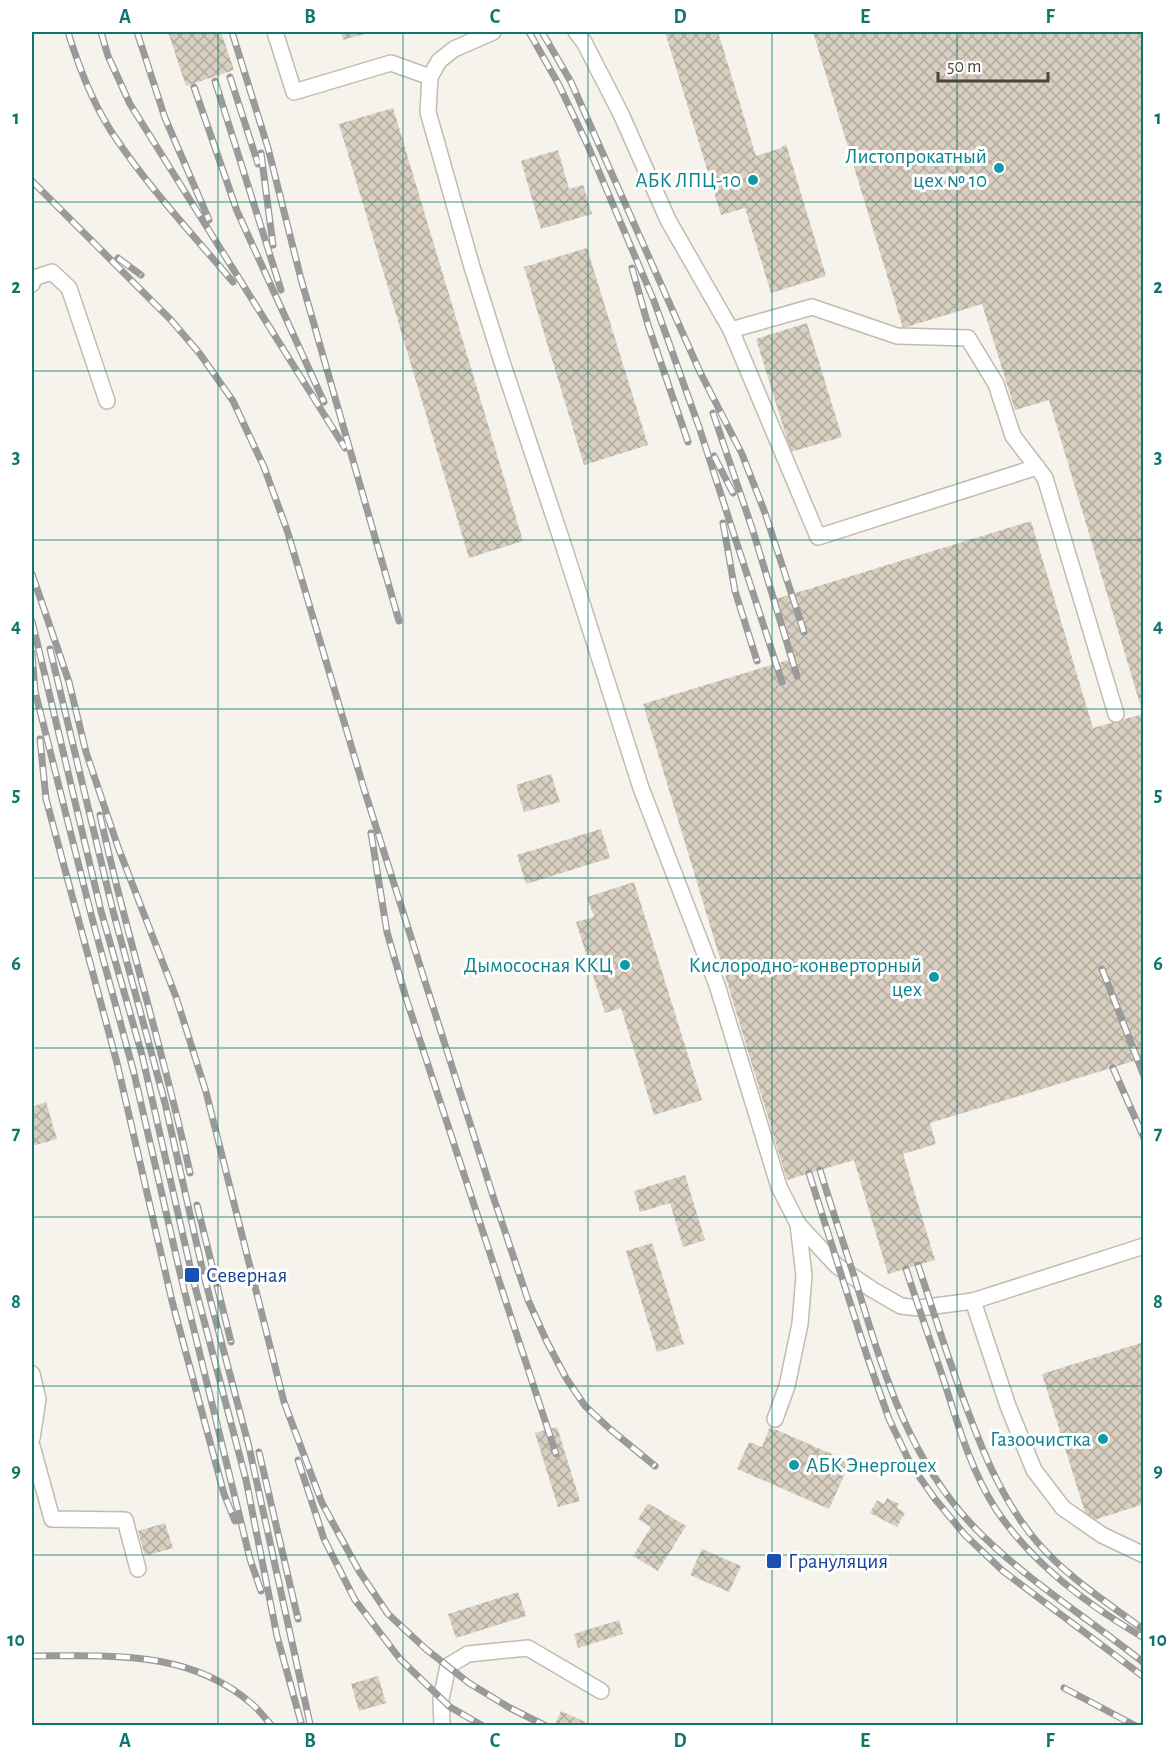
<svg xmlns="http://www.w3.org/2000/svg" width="1175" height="1757" font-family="'Alegreya Sans',sans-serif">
<defs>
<pattern id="building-cross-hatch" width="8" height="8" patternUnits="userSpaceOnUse" patternTransform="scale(1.5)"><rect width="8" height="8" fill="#d8cfc1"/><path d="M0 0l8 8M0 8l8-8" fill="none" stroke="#b1aa9e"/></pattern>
</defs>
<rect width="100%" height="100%" fill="#f6f3ec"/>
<g fill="url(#building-cross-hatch)">
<path d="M168,32H221L234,70L186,86Z"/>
<path d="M341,32H372L343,40Z"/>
<path d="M665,32H718L756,156L781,148L786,144L826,276L771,293L745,208L721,215Z"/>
<path d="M813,32H1144V1058L930,1123L936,1144L903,1154L935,1260L888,1274L854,1160L787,1180L643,704L794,658L776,599L1031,521L1093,728L1143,714L1049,400L1015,410L982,304L903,328Z"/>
<path d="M393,108L523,541L469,558L339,124Z"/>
<path d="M558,150L569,189L583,185L592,214L541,229L521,161Z"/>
<path d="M587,248L648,445L584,465L524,267Z"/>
<path d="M807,323L842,437L791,452L756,339Z"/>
<path d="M551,774L560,802L524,812L516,785Z"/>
<path d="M601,829L610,858L526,884L517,855Z"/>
<path d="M634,882L702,1100L654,1115L621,1008L605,1013L576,922L594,917L587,897Z"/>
<path d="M46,1102L57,1139L32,1146V1107Z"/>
<path d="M685,1175L705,1240L683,1247L670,1203L640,1212L634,1191Z"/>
<path d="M652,1243L684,1344L657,1352L626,1251Z"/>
<path d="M1144,1342V1504L1088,1522L1042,1374Z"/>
<path d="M557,1427L580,1501L558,1507L535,1433Z"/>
<path d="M770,1427L850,1462L829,1509L737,1469L749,1442L762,1447Z"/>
<path d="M887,1498L899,1504L897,1508L905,1513L897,1527L870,1513L877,1500L884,1504Z"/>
<path d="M648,1503L686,1526L658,1571L633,1556L651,1527L638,1519Z"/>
<path d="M165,1523L173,1548L145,1556L138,1531Z"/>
<path d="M702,1549L741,1566L729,1592L690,1575Z"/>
<path d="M518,1592L526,1616L456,1638L448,1614Z"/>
<path d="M619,1620L623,1634L578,1648L574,1634Z"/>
<path d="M378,1676L386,1703L359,1711L351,1684Z"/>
<path d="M561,1711L594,1726H559L555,1724Z"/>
</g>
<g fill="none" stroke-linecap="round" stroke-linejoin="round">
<g stroke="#c2bbae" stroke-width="18">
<g id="minor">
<path d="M275,32L294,92L391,63L430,77"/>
<path d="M493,32L454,49L439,61L430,77L428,112L472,267L502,362L563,544L641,788L717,985L779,1187L798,1224L837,1266L873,1290L901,1306L919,1308L973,1301"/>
<path d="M576,32L584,42L621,114L668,220L731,330L812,307L897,336L968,338L996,384L1013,436L1045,478L1116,714"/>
<path d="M32,284L34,278L52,272L69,288L107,401"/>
<path d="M731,330L818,537L1037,467"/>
<path d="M1144,1246L973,1301L1008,1406L1034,1470L1063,1508L1102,1535L1144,1555"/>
<path d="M32,1374L38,1399L32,1438"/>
<path d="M775,1419L787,1386L800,1324L804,1276L798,1224"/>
<path d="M32,1446L52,1519L125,1520L138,1569"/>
<path d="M442,1726L441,1699L448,1666L468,1654L528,1648L601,1691"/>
</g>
</g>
<use href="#minor" stroke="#fff" stroke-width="15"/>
<g stroke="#9a9a9a" stroke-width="7">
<g id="rail">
<path d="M68,32C79,68 95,109 117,140C151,190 194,236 233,282"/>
<path d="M101,32L108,56L130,104L345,448"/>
<path d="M137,32L165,118L209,220"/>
<path d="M232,32L268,148L301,279L399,621"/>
<path d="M529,32L559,85L588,146L654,301L699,427L782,682"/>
<path d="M542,32L571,82L700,372L742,454L765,513L804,632"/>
<path d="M230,77L258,164"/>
<path d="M215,81L281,290"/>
<path d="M194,87L237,211L324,402"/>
<path d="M261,153L273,245"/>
<path d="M32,181L171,320L200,354L233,401L264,467L287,530L364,789L493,1196L528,1300L547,1342L566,1378L585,1406L610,1429L655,1466"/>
<path d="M118,258L141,275"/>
<path d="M632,268L648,325L688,442"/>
<path d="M713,413L753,531L797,676"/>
<path d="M714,456L733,493"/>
<path d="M723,523L735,591L757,661"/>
<path d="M32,574L69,682L86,752L118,847L176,997L206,1092L284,1402L322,1503L359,1571L388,1614L427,1650L469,1683L510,1708L546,1726"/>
<path d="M32,621L101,911L142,1055L192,1275L246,1480L277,1636L302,1726"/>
<path d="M50,649L113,911L165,1103L203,1272L249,1447L310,1724"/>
<path d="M32,653L35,691L92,918L134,1073L181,1277L250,1559L261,1591"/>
<path d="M40,739L46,799L117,1063L172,1301L224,1494L235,1521"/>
<path d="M100,815C126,935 164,1052 190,1173"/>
<path d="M371,833L387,932L406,998L556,1454"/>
<path d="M1102,969L1144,1076"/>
<path d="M1113,1068L1144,1138"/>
<path d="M820,1170C831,1206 843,1242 855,1279C883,1370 906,1455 973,1526C1024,1579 1087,1617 1144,1663"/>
<path d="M809,1173L867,1356L889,1419L911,1465L935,1499L965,1535L1003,1571L1144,1677"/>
<path d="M197,1205L231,1342"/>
<path d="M918,1265C932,1307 945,1349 960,1390C980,1445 1000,1499 1038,1543C1068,1578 1107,1602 1144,1630"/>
<path d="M906,1269C918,1306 931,1343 944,1381C958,1425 971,1471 997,1511C1034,1565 1088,1605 1144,1638"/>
<path d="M259,1452L298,1619"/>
<path d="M298,1460L324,1539L355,1600L400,1659L450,1707L483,1726"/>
<path d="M32,1656C109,1656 190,1649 253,1705C260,1711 266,1719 272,1726"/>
<path d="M1064,1688L1136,1726"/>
</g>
</g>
<use href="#rail" stroke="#fff" stroke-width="4.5" stroke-dasharray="14" stroke-linecap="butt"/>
</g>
<path fill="none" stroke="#0f766e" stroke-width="1.5" stroke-opacity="0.55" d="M218,32V1726M403,32V1726M588,32V1726M772,32V1726M957,32V1726M32,202H1144M32,371H1144M32,540H1144M32,709H1144M32,878H1144M32,1048H1144M32,1217H1144M32,1386H1144M32,1555H1144"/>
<g fill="#0f9aa8" stroke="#fff" stroke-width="2">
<circle cx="999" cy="168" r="6"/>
<circle cx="753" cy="180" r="6"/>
<circle cx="625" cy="965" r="6"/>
<circle cx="934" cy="977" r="6"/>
<circle cx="1103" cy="1439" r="6"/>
<circle cx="794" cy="1465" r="6"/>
</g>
<g fill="#1a4fb4" stroke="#fff" stroke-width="2">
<rect x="184" y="1267" width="16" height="16" rx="3"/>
<rect x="766" y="1553" width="16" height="16" rx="3"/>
</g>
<g text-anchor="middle" stroke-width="6" stroke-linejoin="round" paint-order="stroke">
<g font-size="21" fill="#0d838f" stroke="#fff" text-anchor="end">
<text x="987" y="163">Листопрокатный<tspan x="987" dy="24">цех № 10</tspan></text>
<text x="741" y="187">АБК ЛПЦ-10</text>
<text x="613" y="972">Дымососная ККЦ</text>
<text x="922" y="972">Кислородно-конверторный<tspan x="922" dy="24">цех</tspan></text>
<text x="1091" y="1446">Газоочистка</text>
<text x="806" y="1472" text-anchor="start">АБК Энергоцех</text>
</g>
<g font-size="21" fill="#164399" stroke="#fff" text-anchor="start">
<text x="206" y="1282">Северная</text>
<text x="788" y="1568">Грануляция</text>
</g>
</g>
<rect width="1175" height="1757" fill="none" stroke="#ffffff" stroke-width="66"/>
<path d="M938 72v9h110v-9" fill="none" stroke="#4b4439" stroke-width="3"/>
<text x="947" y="72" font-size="18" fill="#4b4439" stroke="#ffffff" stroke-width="4.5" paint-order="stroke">50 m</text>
<rect x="33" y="33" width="1109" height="1691" fill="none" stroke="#0f766e" stroke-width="2"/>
<g font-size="20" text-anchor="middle" font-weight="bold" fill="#0f766e">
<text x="125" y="23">A</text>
<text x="310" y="23">B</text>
<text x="495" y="23">C</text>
<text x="680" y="23">D</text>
<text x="865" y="23">E</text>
<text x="1050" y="23">F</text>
<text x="16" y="124">1</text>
<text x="1158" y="124">1</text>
<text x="16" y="293">2</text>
<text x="1158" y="293">2</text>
<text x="16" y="463">3</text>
<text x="1158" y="463">3</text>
<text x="16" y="632">4</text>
<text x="1158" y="632">4</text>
<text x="16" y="801">5</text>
<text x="1158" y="801">5</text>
<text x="16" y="970">6</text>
<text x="1158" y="970">6</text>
<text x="16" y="1139">7</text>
<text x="1158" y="1139">7</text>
<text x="16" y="1308">8</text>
<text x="1158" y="1308">8</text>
<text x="16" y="1477">9</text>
<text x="1158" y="1477">9</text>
<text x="16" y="1646">10</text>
<text x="1158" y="1646">10</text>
<text x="125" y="1747">A</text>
<text x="310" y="1747">B</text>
<text x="495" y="1747">C</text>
<text x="680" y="1747">D</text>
<text x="865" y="1747">E</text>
<text x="1050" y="1747">F</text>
</g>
</svg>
